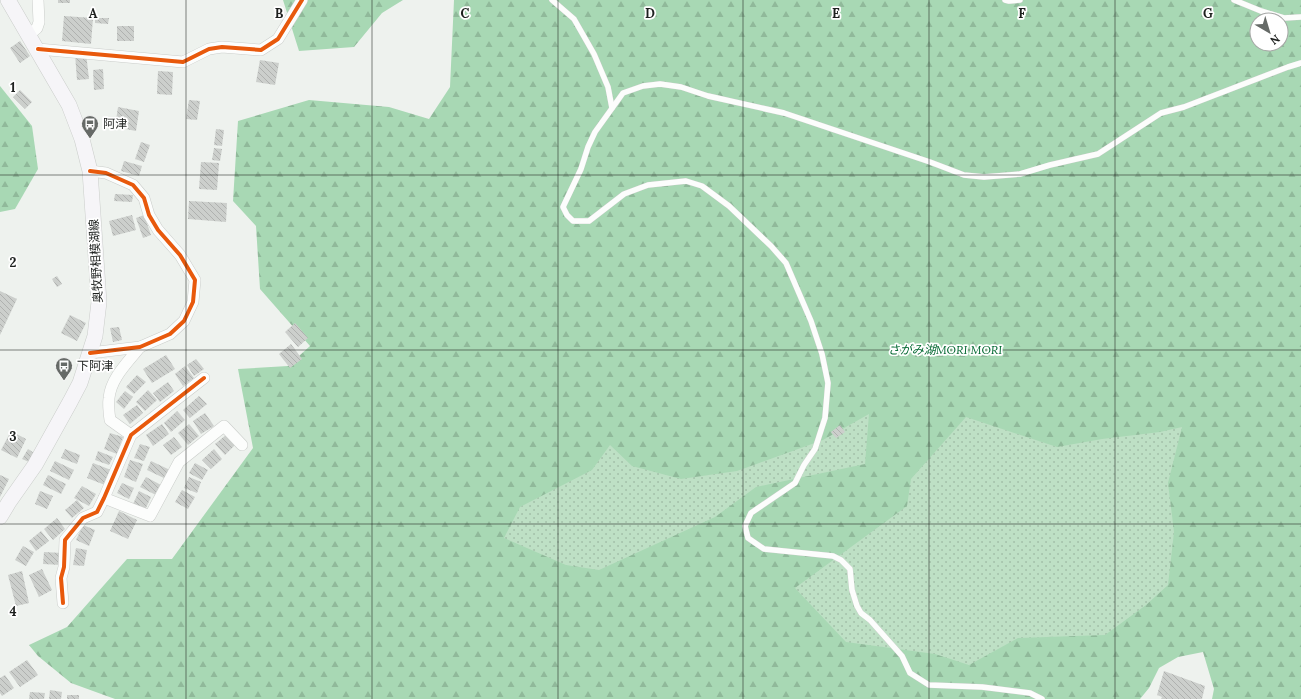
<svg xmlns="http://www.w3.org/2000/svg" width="1301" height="699" font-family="Lora,'Noto Sans JP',serif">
<defs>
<pattern id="grass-dots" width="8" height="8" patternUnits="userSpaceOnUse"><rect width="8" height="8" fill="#bee0c5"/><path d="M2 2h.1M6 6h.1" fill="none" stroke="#a3c0a9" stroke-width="1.8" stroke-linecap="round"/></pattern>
<pattern id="forest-firs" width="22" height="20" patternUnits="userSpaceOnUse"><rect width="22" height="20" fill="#a8d8b4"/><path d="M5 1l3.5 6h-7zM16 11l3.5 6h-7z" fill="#90b99a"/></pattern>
<pattern id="building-back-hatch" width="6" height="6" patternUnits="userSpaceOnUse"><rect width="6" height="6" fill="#cccfcc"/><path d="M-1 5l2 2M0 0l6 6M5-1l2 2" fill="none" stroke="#afb1af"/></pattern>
</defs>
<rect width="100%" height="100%" fill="#eef2ee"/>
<path fill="url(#grass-dots)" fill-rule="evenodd" d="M1301,0V514L1052,699H869L452,551L557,106ZM1257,20H1281V44H1257Z"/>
<g fill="url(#forest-firs)" fill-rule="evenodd">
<path d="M283,0H403L382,13L354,47L299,51Z"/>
<path d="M454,0H1301V699H1212L1214,689L1203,652L1178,657L1159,668L1149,688L1140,699H115L71,683L38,656L29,645L67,627L127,559H172L253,448L238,369L288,366L310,346L260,289L256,226L233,201L238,121L309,100L389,107L429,119L450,87ZM1257,20H1281V44H1257ZM869,414L865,464L756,487L715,517L599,570L566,565L504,538L520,507L592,470L610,445L632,466L681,479L737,471L823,440ZM966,417L1057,447L1102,439L1160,432L1182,427L1168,483L1174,532L1168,585L1146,605L1105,635L1018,638L969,665L935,654L846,642L795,588L907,506L911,479Z"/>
<path d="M0,86L32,126L38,169L15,209L0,212Z"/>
</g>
<g fill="url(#building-back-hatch)">
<rect x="58" y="0" width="12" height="3"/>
<path d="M64,16L93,18L91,44L62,41Z"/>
<path d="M95,18H109L108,24L95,23Z"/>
<rect x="117" y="26" width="17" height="15"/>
<path d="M20,41L30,56L20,63L10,48Z"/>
<path d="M86,53L89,79L77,80L75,54Z"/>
<path d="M260,60L279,63L275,85L256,82Z"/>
<path d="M103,69L104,89L94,90L93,70Z"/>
<path d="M158,71L173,72L172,95L157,94Z"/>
<path d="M20,90L32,102L25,109L13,97Z"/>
<path d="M189,100L200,101L197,120L186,119Z"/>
<path d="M118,107L139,111L136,131L115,127Z"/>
<path d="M216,129L224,130L222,146L214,145Z"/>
<path d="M141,142L150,145L144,162L135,159Z"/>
<path d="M214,148L222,149L220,161L212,160Z"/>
<path d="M124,161L142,166L139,176L121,171Z"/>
<path d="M201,162L219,163L217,190L199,189Z"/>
<path d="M115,194L133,195L132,202L114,201Z"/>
<path d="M189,201L227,203L226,222L188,219Z"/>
<path d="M132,215L136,230L113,236L109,221Z"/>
<path d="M144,215L151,235L143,238L136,218Z"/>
<path d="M57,276L62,284L57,287L52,279Z"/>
<path d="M0,291L17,299L0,335Z"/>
<path d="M70,315L86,323L77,341L61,333Z"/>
<path d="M295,323L308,338L298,347L285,332Z"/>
<path d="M119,327L122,340L113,342L110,328Z"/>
<path d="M291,344L302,359L290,368L279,354Z"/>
<path d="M166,355L175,369L152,383L143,369Z"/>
<path d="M196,359L204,369L194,376L187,365Z"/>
<path d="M185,366L194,378L183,386L175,374Z"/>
<path d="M137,375L146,382L134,394L126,387Z"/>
<path d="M168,382L174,391L160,402L153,393Z"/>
<path d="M148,390L157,400L145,411L136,402Z"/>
<path d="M125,391L133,397L124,409L116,402Z"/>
<path d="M199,396L207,404L190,418L183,410Z"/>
<path d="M137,405L143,413L130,424L123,415Z"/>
<path d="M177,411L185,420L171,432L164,423Z"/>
<path d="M205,413L214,426L201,434L193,421Z"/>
<path d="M162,424L169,434L153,446L146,435Z"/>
<path d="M189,424L199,436L188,445L178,433Z"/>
<path d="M840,425L845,432L836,438L831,432Z"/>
<path d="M11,431L26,439L17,458L1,450Z"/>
<path d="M110,433L123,437L117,454L104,449Z"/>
<path d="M226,435L235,445L225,455L215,444Z"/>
<path d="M174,437L182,447L171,455L163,445Z"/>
<path d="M140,444L150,447L144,461L134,458Z"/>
<path d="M28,449L34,453L29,462L22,459Z"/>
<path d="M65,449L80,455L77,464L61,458Z"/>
<path d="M214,449L222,459L211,469L202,460Z"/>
<path d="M98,451L113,457L109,465L95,460Z"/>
<path d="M130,460L143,464L136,482L124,477Z"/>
<path d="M55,461L74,470L69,480L50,471Z"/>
<path d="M151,461L170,470L166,479L147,470Z"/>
<path d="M93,463L111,470L105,485L87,478Z"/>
<path d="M195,463L208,470L202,480L189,473Z"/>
<path d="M0,475L9,479L0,497Z"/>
<path d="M48,475L66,484L61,494L43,485Z"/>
<path d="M146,477L161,485L156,495L140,487Z"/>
<path d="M189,477L201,482L197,493L184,488Z"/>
<path d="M122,483L134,488L129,499L117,493Z"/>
<path d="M82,486L96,494L89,506L74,498Z"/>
<path d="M182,490L195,497L188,509L175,502Z"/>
<path d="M40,491L53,496L47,509L35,504Z"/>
<path d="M139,491L151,497L145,510L133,504Z"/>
<path d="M77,500L84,508L72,518L65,510Z"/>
<path d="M119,511L137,520L128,539L110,531Z"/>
<path d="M57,518L65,529L53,540L44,529Z"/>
<path d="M83,525L95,530L89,546L76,540Z"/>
<path d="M41,531L49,541L36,551L29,541Z"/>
<path d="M23,546L34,552L26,566L15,560Z"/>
<path d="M76,548L87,550L84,566L73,565Z"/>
<path d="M44,552L62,553L61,565L43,564Z"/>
<path d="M42,569L52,590L39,597L29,575Z"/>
<path d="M22,571L29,603L16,606L8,575Z"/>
<path d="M27,660L38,675L20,687L9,672Z"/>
<path d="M1164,671L1205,686L1202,699H1161L1162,697L1157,695Z"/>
<path d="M5,675L14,688L2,696L0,693V678Z"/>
<path d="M50,690L62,692L61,699H49Z"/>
<path d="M30,692L45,693L44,699H29Z"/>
<rect x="67" y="695" width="12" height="4"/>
</g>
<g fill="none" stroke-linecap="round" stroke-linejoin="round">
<g stroke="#cacdca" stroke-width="6">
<g id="lane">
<path d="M552,0L574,19L594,54L608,87L612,108"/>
<path d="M1005,0L1009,1L1020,0"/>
<path d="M1234,0L1261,11L1284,18L1301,17"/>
<path d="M1042,699L1030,693L982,687L929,685L910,673L902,656L870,620L861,613L857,606L852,590L850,569L841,560L833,556L764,549L748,538L745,526L751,513L795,483L804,465L815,449L825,418L828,383L822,354L811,321L786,263L771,246L729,206L702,186L686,181L648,185L624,194L589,221H573L567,215L563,207L581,169L588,147L595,132L623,93L643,86L660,84L681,87L708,96L784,113L930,162L964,175L984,177L1020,174L1050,165L1098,154L1161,113L1184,107L1288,67L1301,63"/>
</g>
</g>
<g stroke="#cacdca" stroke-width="12">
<g id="street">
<path d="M29,35L37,28L39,22L38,0"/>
<path d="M38,49L183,62L209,49L222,47L261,50L278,39L302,0"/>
<path d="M90,171L106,173L133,185L144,198L149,215L158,230L180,255L195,280L193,302L184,321L170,334L140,347L90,353"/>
<path d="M131,435L110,420C109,413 108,405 109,398C111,378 128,362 140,347"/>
<path d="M104,498L150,516L179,462L224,426L242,445"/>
<path d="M63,603L61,578L64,567L65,540L83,518L97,512L104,498L131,435L204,378"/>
</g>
</g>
<g stroke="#cacdca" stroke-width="16">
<path id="secondary" d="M0,517L9,502L35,465L70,402L80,383L95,336L99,302L90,171L82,139L69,105L8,0"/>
</g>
<use href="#lane" stroke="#fcfdfc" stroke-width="5.5"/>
<use href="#street" stroke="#fcfdfc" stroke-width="11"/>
<use href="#secondary" stroke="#f6f5f8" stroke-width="15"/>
<g stroke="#fff" stroke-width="6">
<g id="cycleway">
<path d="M38,49L183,62L209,49L222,47L261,50L278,39L302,0"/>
<path d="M90,171L106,173L133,185L144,198L149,215L158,230L180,255L195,280L193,302L184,321L170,334L140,347L90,353"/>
<path d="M63,603L61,578L64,567L65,540L83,518L97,512L104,498L131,435L204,378"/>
</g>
</g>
<use href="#cycleway" stroke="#e8590c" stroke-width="4"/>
</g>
<path fill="none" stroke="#1d201e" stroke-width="1" stroke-opacity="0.55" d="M186,0V699M372,0V699M558,0V699M743,0V699M929,0V699M1115,0V699M0,175H1301M0,350H1301M0,524H1301"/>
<defs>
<g id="bus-pin" transform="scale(0.9)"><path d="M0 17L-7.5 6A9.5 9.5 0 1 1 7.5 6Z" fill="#666a67" stroke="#fff"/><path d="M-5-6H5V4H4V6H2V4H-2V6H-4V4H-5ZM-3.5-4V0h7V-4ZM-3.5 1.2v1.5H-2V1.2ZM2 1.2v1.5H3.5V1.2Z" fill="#fff"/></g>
</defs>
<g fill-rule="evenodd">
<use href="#bus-pin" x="90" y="124"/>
<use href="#bus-pin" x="64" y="366"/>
</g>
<g text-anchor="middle" stroke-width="3.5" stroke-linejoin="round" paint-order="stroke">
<g font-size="12" fill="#1d201e" stroke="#fff" text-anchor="start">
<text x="103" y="128">阿津</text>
<text x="77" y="370">下阿津</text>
</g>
<g font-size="12" fill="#1d201e" stroke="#fff">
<text transform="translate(96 261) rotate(-93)" y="4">奥牧野相模湖線</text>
</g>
<g font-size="12" font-style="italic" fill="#046932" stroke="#fff">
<text x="945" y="354">さがみ湖MORI MORI</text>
</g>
</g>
<g font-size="13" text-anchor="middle" font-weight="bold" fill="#1d201e" stroke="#fff" stroke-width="3.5" stroke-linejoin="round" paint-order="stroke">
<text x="93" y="18">A</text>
<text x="279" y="18">B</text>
<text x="465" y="18">C</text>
<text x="650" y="18">D</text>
<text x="836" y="18">E</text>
<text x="1022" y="18">F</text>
<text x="1208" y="18">G</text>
<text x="13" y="92">1</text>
<text x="13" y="267">2</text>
<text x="13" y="441">3</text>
<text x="13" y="616">4</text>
</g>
<g transform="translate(1269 32) rotate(142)"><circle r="19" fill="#ffffff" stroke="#a5a6a5"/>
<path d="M0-3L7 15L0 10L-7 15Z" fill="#666a67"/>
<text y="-6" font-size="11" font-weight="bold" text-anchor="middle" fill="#1d201e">N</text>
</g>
</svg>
